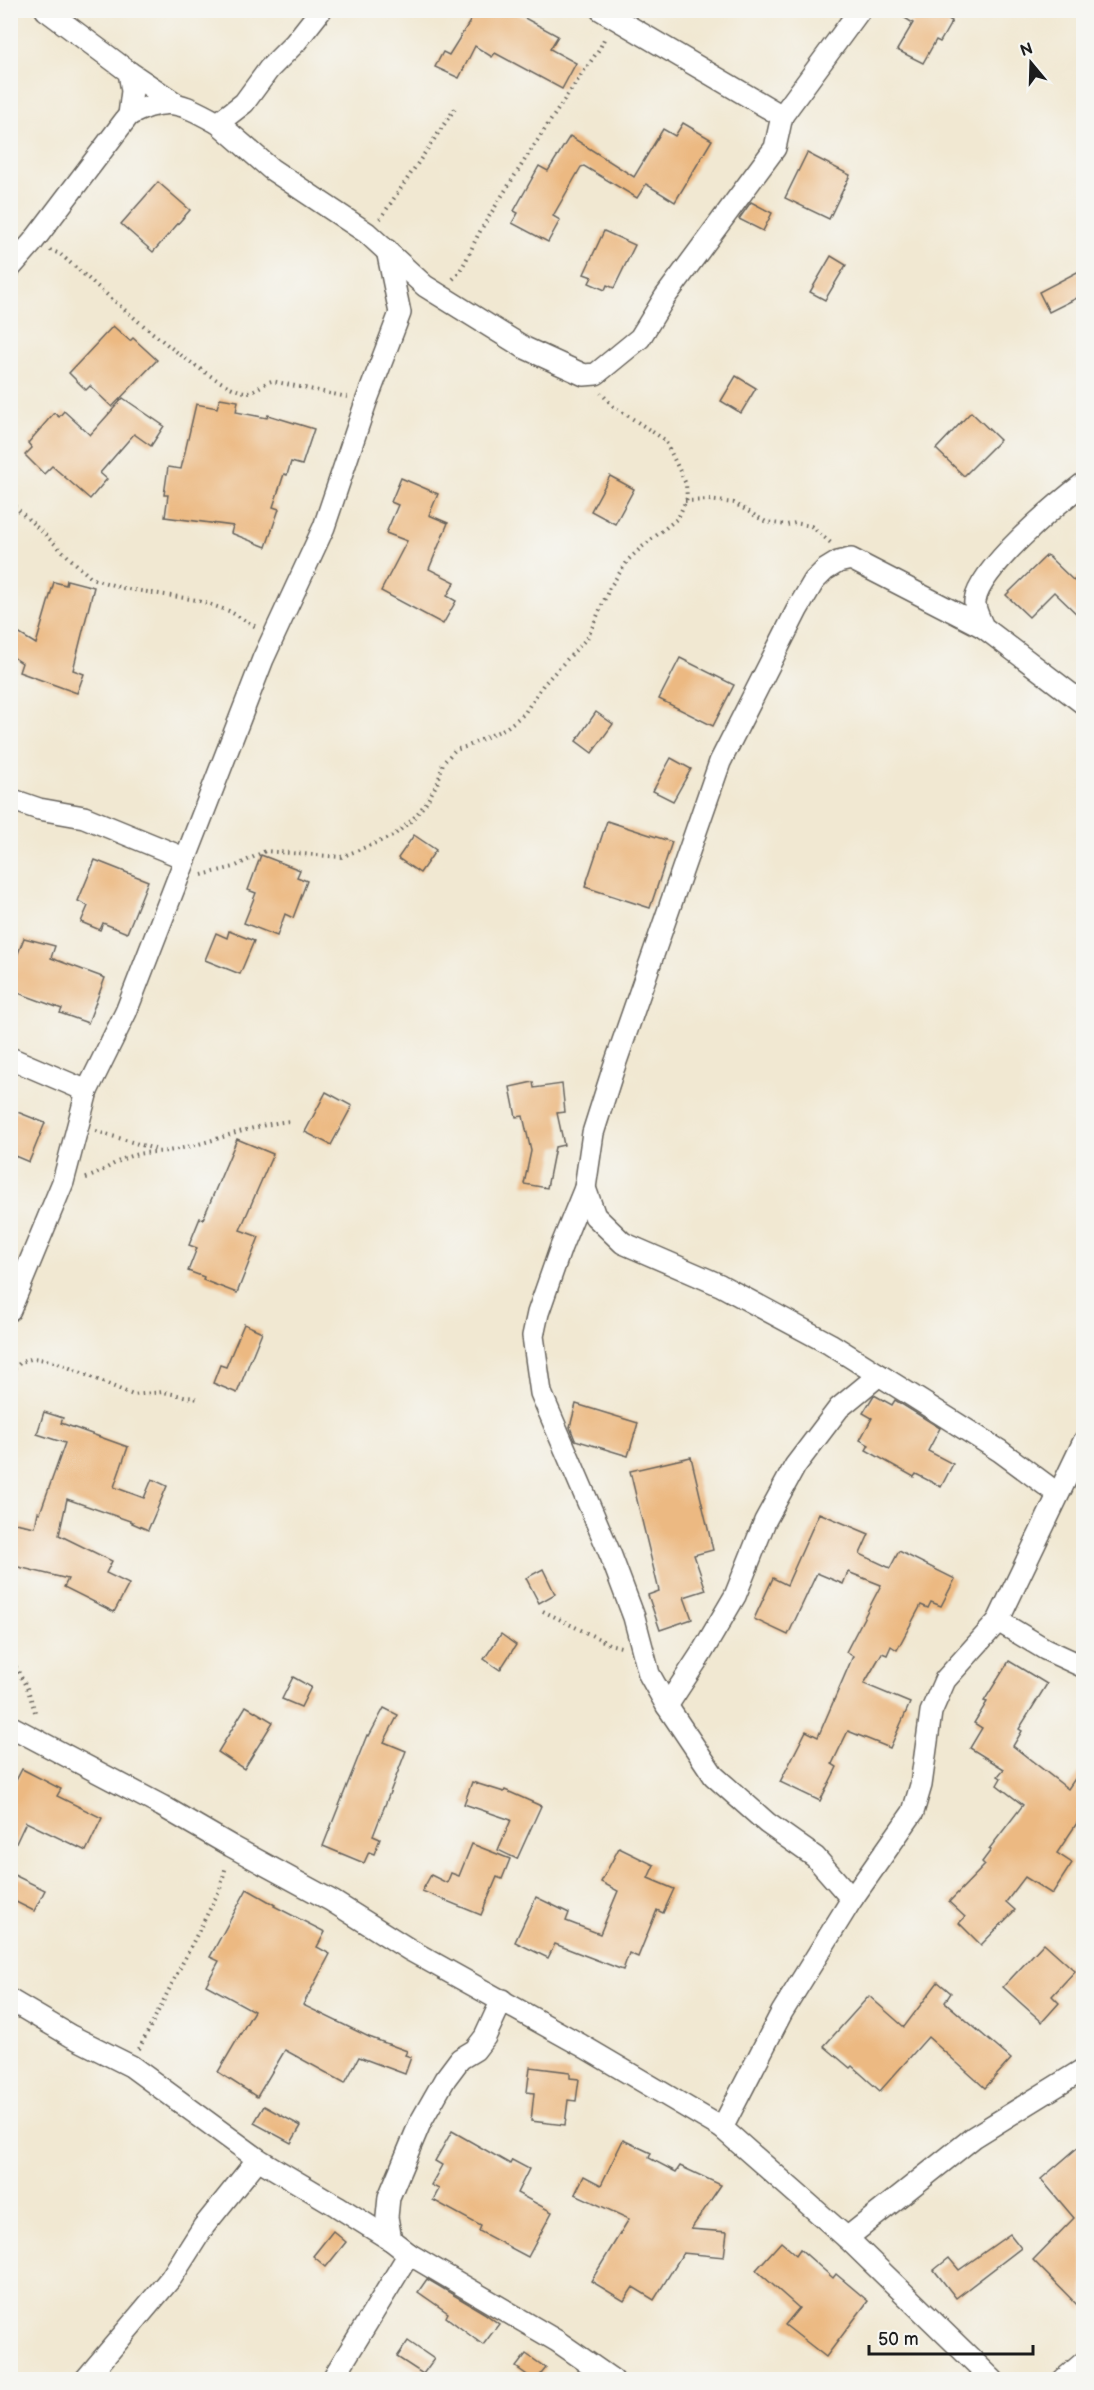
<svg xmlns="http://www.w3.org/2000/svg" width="1094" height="2390" font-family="'Balsamiq Sans',sans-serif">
<rect width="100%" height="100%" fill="#f6f6f2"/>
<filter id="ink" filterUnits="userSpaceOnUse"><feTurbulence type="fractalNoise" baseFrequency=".0167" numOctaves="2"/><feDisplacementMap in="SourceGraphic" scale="12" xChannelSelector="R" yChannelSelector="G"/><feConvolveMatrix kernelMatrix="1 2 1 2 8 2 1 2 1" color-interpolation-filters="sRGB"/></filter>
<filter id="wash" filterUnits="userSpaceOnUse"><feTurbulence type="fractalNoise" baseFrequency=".008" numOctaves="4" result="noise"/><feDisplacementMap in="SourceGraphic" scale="24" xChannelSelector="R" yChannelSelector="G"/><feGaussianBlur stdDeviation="1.35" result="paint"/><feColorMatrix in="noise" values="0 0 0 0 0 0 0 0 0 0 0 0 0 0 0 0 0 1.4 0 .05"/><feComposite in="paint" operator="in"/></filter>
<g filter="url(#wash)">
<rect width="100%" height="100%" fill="#f1e8d2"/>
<g id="blocks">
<g fill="#ecb982">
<path d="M477,10H510L558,36L550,49L576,63L562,89L495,53L492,57L475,46L459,78L435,67L443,52L449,55Z"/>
<path d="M892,10H932L952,21L940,42L936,40L923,63L897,50L913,23Z"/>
<path d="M683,123L712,140L675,202L646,184L637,198L584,166L581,167L553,216L560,220L548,242L512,223L518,213L514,211L539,166L548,171L570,136L634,177L663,129L675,136Z"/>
<path d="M807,153L850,175L829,219L785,198Z"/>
<path d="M158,182L190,210L153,252L121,224Z"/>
<path d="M751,202L772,213L763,231L739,219Z"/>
<path d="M604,231L635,245L614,288L607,285L605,290L589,283L592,277L584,274Z"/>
<path d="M831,256L846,265L825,300L810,292Z"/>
<path d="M1083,269V295L1049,312L1039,292Z"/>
<path d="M113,326L130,341L133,338L157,360L112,407L90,386L86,390L69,373Z"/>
<path d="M736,376L756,388L741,413L721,401Z"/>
<path d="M123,398L164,426L151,446L134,434L100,473L107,479L90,499L52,466L44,474L25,455L32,448L28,443L54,413L59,417L64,411L90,435Z"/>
<path d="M220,398L238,401L236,412L267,418L268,415L314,429L302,465L291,462L287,475L284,474L273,507L279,509L266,547L231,533L233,526L165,517L168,495H164L168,467L181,469L196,404L217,408Z"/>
<path d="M971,412L1000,440L964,476L936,449Z"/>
<path d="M610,476L634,489L615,524L591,511Z"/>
<path d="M401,478L438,494L429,515L448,523L429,569L455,582L447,596L456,601L443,624L381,591L407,541L386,533L398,505L391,502Z"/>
<path d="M1047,555L1074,581L1083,571V620L1054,592L1029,617L1006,595Z"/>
<path d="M67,580L94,587L73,670L84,674L77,693L19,672L22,663L10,655V628L36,644L54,582L66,585Z"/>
<path d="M680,658L734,685L713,726L659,699Z"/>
<path d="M596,712L613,724L592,753L576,741Z"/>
<path d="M671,758L691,769L673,801L653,791Z"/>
<path d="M607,821L672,842L650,908L585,887Z"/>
<path d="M414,835L436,850L420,873L398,858Z"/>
<path d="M261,855L300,870L297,877L307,881L293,918L285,914L277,936L244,923L256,893L248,890Z"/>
<path d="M95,860L148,881L127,933L103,923L100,930L81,922L88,906L78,901Z"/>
<path d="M229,931L254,941L240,974L205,960L216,933L227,938Z"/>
<path d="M24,938L55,946L51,958L105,978L88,1023L60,1013L62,1009L10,990V954L17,956Z"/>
<path d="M533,1082L534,1088L562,1084L565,1112L557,1113L564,1145L555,1147L547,1188L524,1184L531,1151L523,1116L516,1117L510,1087Z"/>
<path d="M326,1092L352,1106L331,1145L305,1132Z"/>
<path d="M10,1109L45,1123L29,1162L10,1154Z"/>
<path d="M237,1139L273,1154L240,1230L259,1237L237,1293L203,1280L204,1277L188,1271L197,1248L189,1245L200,1218L203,1219Z"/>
<path d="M244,1324L262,1332L237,1393L213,1383L220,1365L226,1367Z"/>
<path d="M874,1395L892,1405L895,1400L940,1428L928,1451L953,1464L941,1487L916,1474L914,1477L866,1450L869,1445L860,1440L872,1418L863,1413Z"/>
<path d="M576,1404L638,1423L628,1456L575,1440L570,1427Z"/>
<path d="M44,1412L63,1418L61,1423L128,1447L114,1487L144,1498L152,1479L167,1486L148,1530L132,1523L133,1522L67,1499L59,1535L112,1561L106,1573L129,1584L114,1612L64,1587L68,1579L10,1565V1522L35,1527L38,1512L40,1513L65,1443L37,1434Z"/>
<path d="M691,1457L713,1550L694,1555L706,1590L684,1597L692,1619L660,1630L648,1595L659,1591L630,1471Z"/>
<path d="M819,1513L869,1534L860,1554L890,1568L899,1551L955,1579L941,1606L931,1602L928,1608L921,1605L897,1650L891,1646L887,1655L882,1653L864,1684L910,1703L890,1748L848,1731L832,1764L837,1767L820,1801L780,1782L806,1731L818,1737L853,1656L846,1652L881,1585L848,1572L843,1584L817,1573L788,1635L754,1619L773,1578L787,1585Z"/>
<path d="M543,1569L555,1594L539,1603L526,1578Z"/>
<path d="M501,1634L516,1645L500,1670L484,1659Z"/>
<path d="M1009,1661L1047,1684L1019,1729L1022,1731L1013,1746L1068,1789L1083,1767V1814L1057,1853L1072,1863L1052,1894L1025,1877L1006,1902L1015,1910L981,1945L959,1923L965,1917L949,1902L985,1865L982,1862L991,1850L989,1849L1023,1805L997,1785L1001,1778L998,1776L1004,1769L970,1748L982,1728L974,1723L987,1702L984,1701Z"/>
<path d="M293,1677L311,1687L301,1707L282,1699Z"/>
<path d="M246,1706L273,1722L244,1769L218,1752Z"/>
<path d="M384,1708L398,1715L384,1742L406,1751L373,1836L380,1839L374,1854L369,1852L364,1863L323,1846L367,1735L369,1736Z"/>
<path d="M22,1769L61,1789L57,1796L102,1818L86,1851L26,1822L10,1856V1792Z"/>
<path d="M472,1782L504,1792L505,1790L541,1806L517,1859L498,1850L511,1820L464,1804Z"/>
<path d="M472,1844L510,1859L502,1879L497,1877L481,1915L422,1891L431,1875L447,1883L451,1873L459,1876Z"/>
<path d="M619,1848L654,1865L648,1878L674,1889L663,1913L657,1910L638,1957L629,1953L623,1970L555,1944L548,1958L515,1942L536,1897L569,1913L566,1921L600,1934L618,1891L601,1882Z"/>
<path d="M10,1873L45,1890L34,1911L10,1899Z"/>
<path d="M247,1889L275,1905L274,1906L325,1932L317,1947L330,1954L303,2005L369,2037L407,2051L405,2055L411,2057L405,2074L359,2057L345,2083L285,2050L257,2097L218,2072L254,2011L206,1985L219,1961L210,1957Z"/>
<path d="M1044,1943L1075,1971L1052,1996L1059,2003L1042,2022L1003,1987Z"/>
<path d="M938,1982L951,1993L945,2002L1011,2059L985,2088L928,2037L880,2091L852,2066L850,2068L824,2046L869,1996L904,2027Z"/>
<path d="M530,2067L570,2072V2078L579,2079L576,2101L568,2100L565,2125L531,2121L534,2093L527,2092Z"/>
<path d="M264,2106L301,2126L291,2143L254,2123Z"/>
<path d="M452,2131L510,2164L512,2160L529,2169L517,2193L552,2212L528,2257L479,2231L481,2226L433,2200L439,2189L431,2185L442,2165L435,2161Z"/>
<path d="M623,2140L651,2153L649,2158L676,2172L680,2166L721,2185L691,2229L727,2232L724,2257L683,2253L654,2300L633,2287L624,2301L591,2281L629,2219L575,2194L584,2176L601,2185Z"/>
<path d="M1083,2143V2311L1033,2260L1074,2218L1041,2179Z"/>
<path d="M333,2231L346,2242L326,2267L313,2256Z"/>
<path d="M1010,2234L1021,2248L956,2298L934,2270L949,2258L959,2270Z"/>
<path d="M781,2242L796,2255L800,2249L833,2278L836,2274L868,2301L826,2357L785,2325L799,2308L756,2270Z"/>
<path d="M427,2279L484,2313L499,2324L483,2345L446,2317L448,2313L418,2292Z"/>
<path d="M408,2341L434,2359L423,2374L397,2357Z"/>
<path d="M526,2354L546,2368L537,2379H533L516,2367Z"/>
</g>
</g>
</g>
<g filter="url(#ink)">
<use href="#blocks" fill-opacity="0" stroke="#67635c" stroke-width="1.5"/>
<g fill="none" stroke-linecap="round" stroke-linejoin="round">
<g stroke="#67635c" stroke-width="24">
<g id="street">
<path d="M129,72L175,103"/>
<path d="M129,115C168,95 181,103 218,123L244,103L269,69L295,43L321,10"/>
<path d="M782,116L860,10"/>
<path d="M218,123L271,169L367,233L425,286L525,348L584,375L596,374L640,338L665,297L775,148L782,116L601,10"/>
<path d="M10,268L32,243L129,115L132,91L129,72L46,10"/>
<path d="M1084,483C1057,504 980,568 975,601C974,610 980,619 983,627L1084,704"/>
<path d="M10,799L39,809L84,817L184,858"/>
<path d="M10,1058L87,1091"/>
<path d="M585,1188L595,1216L623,1243L720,1285L830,1344L1000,1451L1058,1494"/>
<path d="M10,1310L63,1182L87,1091L126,1012L263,659L324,527L366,402L400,313L387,250"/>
<path d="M998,1621L1045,1649L1084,1667"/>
<path d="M667,1706L701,1654L735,1596L765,1521L795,1466L839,1408L879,1375"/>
<path d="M10,1726L162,1806L231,1846L332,1901L410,1950L581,2045L722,2128L847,2238L993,2380"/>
<path d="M852,1899L815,1857L767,1823L714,1776L667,1706L649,1674L634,1617L611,1556L541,1393L533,1336L538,1313L561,1247L585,1188L593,1133L613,1070L720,762L797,610L814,581L825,570L838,562L851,559L983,627"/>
<path d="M10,2000L71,2036L131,2066L258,2159L337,2206L391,2240L409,2254L557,2341L613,2380"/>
<path d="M722,2128L782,2012L852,1899L913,1812L921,1785L931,1712L945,1680L998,1621L1084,1441"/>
<path d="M847,2238L974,2137L1084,2069"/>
<path d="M391,2240L387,2217L389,2197L420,2123L445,2079L460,2059L475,2050L485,2037L502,2000"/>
<path d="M85,2380L171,2278L204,2226L258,2159"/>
<path d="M332,2380L409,2254"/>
<path d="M1063,2380L1084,2362"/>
</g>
</g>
<g stroke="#67635c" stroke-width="4" stroke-dasharray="1.5 4.5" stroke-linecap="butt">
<path d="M380,219L456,107"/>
<path d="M50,250L60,254C91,280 213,392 247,392C255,392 263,383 272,381L347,397"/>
<path d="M453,279C467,265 472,244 482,228C520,166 559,107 600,48L605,37"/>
<path d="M685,501L709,500L734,503L766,522L787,525L795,523L811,526L831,543"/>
<path d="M10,502L91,578L122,588L197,600L229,611L256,627"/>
<path d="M202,875L234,867L265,851L341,857L393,836L412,820L426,803L438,782L443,763L455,750L468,746L506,728L524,714L543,685L588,637L610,587L629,559L642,547L678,518L687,498L686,484L665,440L613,406L601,393"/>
<path d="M96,1131L158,1150"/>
<path d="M86,1178C102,1173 115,1161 131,1156C145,1151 159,1153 173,1150C212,1143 250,1125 290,1121"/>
<path d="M10,1373L21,1362L34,1358L56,1362L133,1395L163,1392L198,1399"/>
<path d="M543,1611L609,1644L621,1647"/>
<path d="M10,1656L28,1690L36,1715"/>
<path d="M139,2049L220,1889L226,1866"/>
</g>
<use href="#street" stroke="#fff" stroke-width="21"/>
</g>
</g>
<rect width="1094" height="2390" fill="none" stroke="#f6f6f2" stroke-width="36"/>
<g transform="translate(1031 63) rotate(341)" stroke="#f6f6f2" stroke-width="4.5" paint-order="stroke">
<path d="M0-4.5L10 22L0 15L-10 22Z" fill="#1c1c1c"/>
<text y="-9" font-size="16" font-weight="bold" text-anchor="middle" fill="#1c1c1c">N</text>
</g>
<path d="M869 2345v9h164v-9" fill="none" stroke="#1c1c1c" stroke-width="3"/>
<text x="878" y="2345" font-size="18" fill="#1c1c1c" stroke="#f6f6f2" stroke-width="4.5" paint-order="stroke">50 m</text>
</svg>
